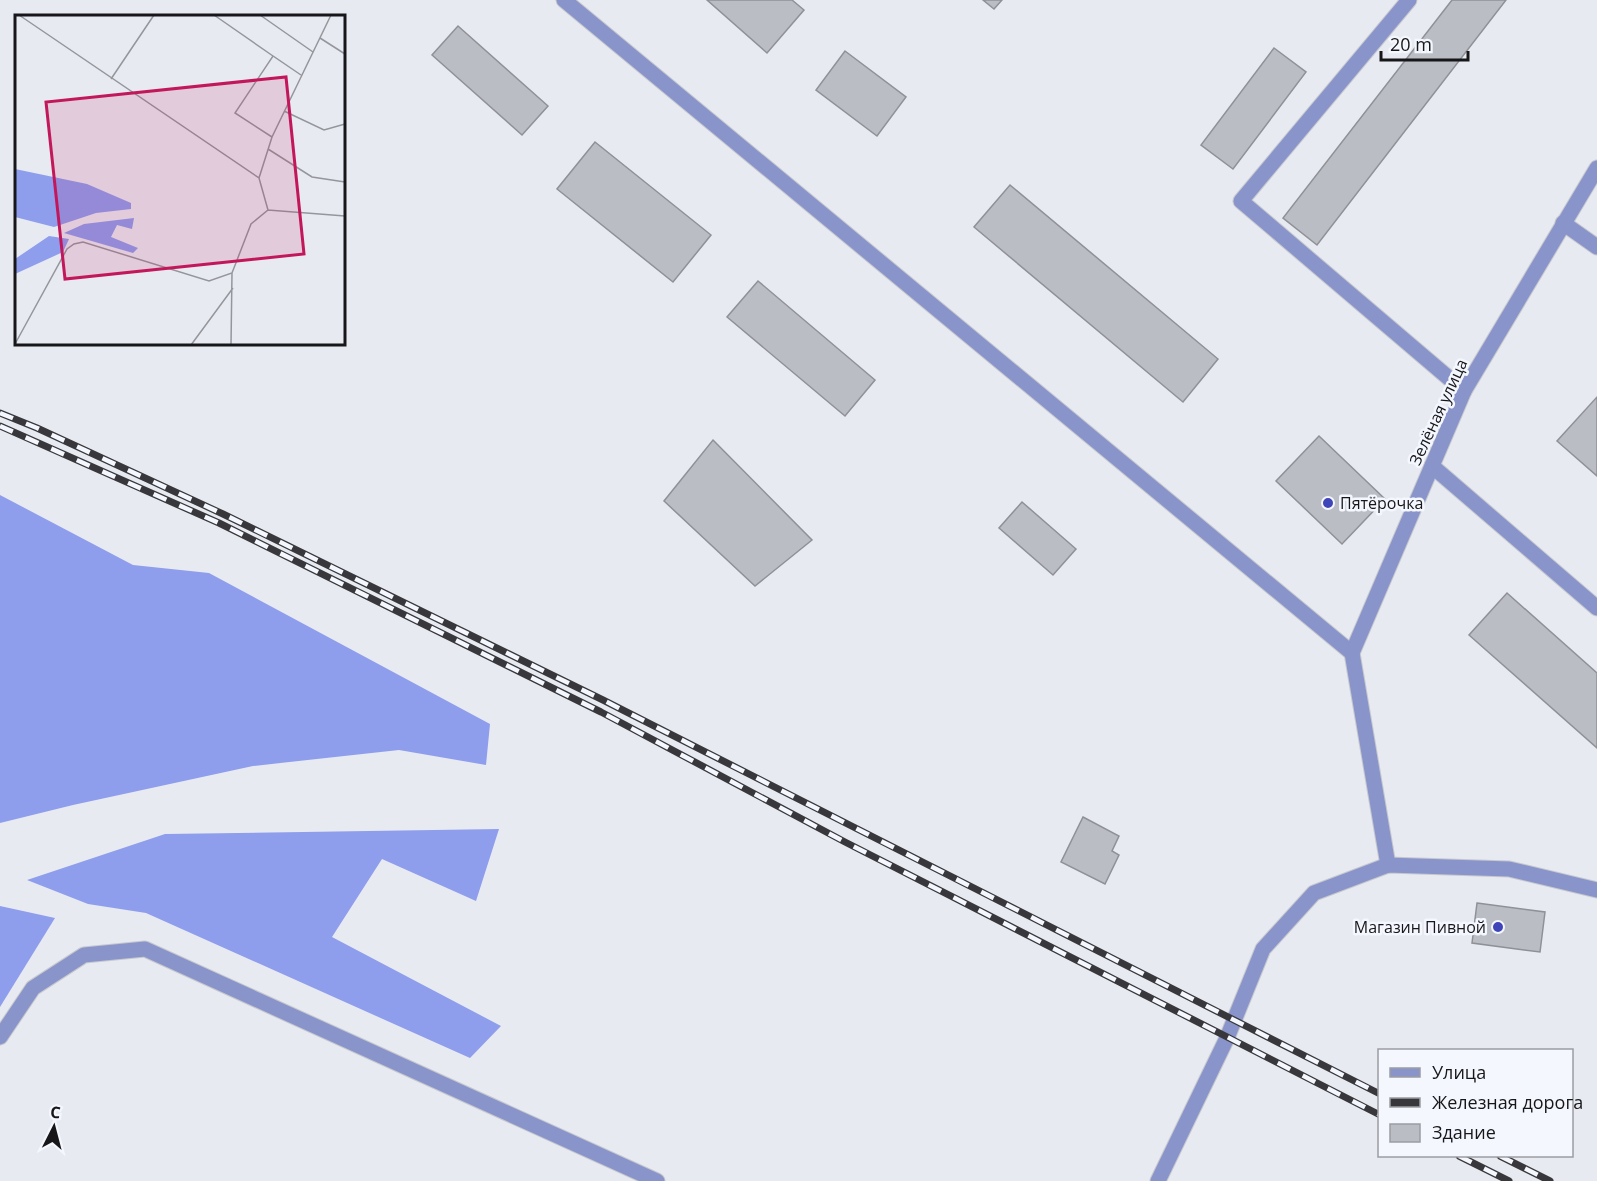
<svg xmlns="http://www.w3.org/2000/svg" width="1597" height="1181" font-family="'Open Sans',sans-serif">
<rect width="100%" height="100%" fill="#e8eaf1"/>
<g fill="#8e9eed">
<path d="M0,495L133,565L209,573L490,724L486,765L399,750L253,766L73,805L0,823Z"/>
<path d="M499,829L476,901L382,859L332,937L501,1026L470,1058L146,913L88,904L27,880L165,834Z"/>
<path d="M0,906L55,918L0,1007Z"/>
</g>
<g fill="#bbbdc4" stroke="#8f9197" stroke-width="1.5">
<path d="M707,0H792L804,10L767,53Z"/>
<path d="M983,0H1002L994,9Z"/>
<path d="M1452,0H1506L1317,245L1283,218Z"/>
<path d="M458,26L548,106L522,135L432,55Z"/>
<path d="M1274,48L1306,72L1233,169L1201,145Z"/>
<path d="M845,51L906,97L877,136L816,90Z"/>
<path d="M595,142L711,235L673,282L557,189Z"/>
<path d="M1010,185L1218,359L1183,402L974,227Z"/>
<path d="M758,281L875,380L845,416L727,317Z"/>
<path d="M1597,397V476L1557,441Z"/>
<path d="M1319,436L1385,499L1342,544L1276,481Z"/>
<path d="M713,440L812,540L755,586L664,501Z"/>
<path d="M1022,502L1076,549L1053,575L999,528Z"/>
<path d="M1507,593L1597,673V748L1469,635Z"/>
<path d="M1083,817L1119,836L1112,851L1119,855L1105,884L1061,862Z"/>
<path d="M1477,903L1545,912L1540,952L1472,943Z"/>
</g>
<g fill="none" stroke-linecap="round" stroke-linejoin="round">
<g stroke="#c7c8cf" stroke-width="17">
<g id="minor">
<path d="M564,0L1352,653L1388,865"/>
<path d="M1409,0L1241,201L1464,391"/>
<path d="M1563,223L1597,247"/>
<path d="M1432,466L1597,608"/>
<path d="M1352,653L1464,391L1597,168"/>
<path d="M0,1037L33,988L84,955L145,949L657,1181"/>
<path d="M1158,1181L1227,1038L1263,949L1314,893L1388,865L1509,869L1597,890"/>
</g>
</g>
<use href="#minor" stroke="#8995ca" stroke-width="15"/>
<g stroke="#38383c" stroke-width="7">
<g id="rail">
<path d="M0,413L37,428L223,514L603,700L1380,1094"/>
<path d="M0,426L219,523L601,712L845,842L1380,1115"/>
<path d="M1459,1156L1509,1181"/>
<path d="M1500,1156L1550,1181"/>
</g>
</g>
<use href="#rail" stroke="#f5f7ff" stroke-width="4.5" stroke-dasharray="14" stroke-linecap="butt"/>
</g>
<g fill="#3f45b9" stroke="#f5f7ff" stroke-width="2">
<circle cx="1328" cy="503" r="6"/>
<circle cx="1498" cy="927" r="6"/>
</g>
<g text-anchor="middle" stroke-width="5" stroke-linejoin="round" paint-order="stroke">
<g font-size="16" fill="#17171a" stroke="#f5f7ff">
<text transform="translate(1438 412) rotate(-65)" y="6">Зелёная улица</text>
</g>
<g font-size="16" fill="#17171a" stroke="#f5f7ff" text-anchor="start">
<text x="1340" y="509">Пятёрочка</text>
<text x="1486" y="933" text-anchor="end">Магазин Пивной</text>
</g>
</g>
<g transform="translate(15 15)">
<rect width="330" height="330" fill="#e8eaf1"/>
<path d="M0,154L72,169L116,188V194L81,198L39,212L0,202ZM119,203L117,214L102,210L96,222L123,233L118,238L49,218L69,209ZM34,221L54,224L48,237L0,259V244Z" fill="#8e9eed"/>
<path fill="none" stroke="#94969b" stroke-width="1.5" d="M4,0L244,163L253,195M199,0L258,41M245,0L298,37M305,23L330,39M96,64L139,0M269,96L309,115L330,109M257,122L220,98L258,41L286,60M253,134L297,162L330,167M244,163L257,122L316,0M0,329L52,234L59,229L68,227L194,266L217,258L236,209L253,195L330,201M176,330L218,273M216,330L217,258"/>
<path fill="#c2185b" fill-opacity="0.15" stroke="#c2185b" stroke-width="3" d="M271,62L289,239L50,264L31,87Z"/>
<rect width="330" height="330" fill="none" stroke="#17171a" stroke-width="3"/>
</g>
<rect x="1378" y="1049" width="195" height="108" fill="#f5f7ff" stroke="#9c9da3" stroke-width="1.5"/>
<rect x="1390" y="1068" width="30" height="9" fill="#8995ca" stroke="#9c9da3" stroke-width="1.5"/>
<text x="1432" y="1079" font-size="18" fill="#17171a">Улица</text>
<rect x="1390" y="1098" width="30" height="9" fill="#38383c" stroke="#9c9da3" stroke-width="1.5"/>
<text x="1432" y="1109" font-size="18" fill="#17171a">Железная дорога</text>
<rect x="1390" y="1124" width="30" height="18" fill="#bbbdc4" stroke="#9c9da3" stroke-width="1.5"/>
<text x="1432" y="1139" font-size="18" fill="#17171a">Здание</text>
<g transform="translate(54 1127) rotate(6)" stroke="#f5f7ff" stroke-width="4.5" paint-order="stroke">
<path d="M0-4.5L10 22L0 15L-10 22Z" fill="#17171a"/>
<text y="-9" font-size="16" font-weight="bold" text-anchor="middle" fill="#17171a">С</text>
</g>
<path d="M1381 51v9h87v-9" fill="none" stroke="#17171a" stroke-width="3"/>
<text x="1390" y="51" font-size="18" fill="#17171a" stroke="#f5f7ff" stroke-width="4.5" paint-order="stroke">20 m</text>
</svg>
